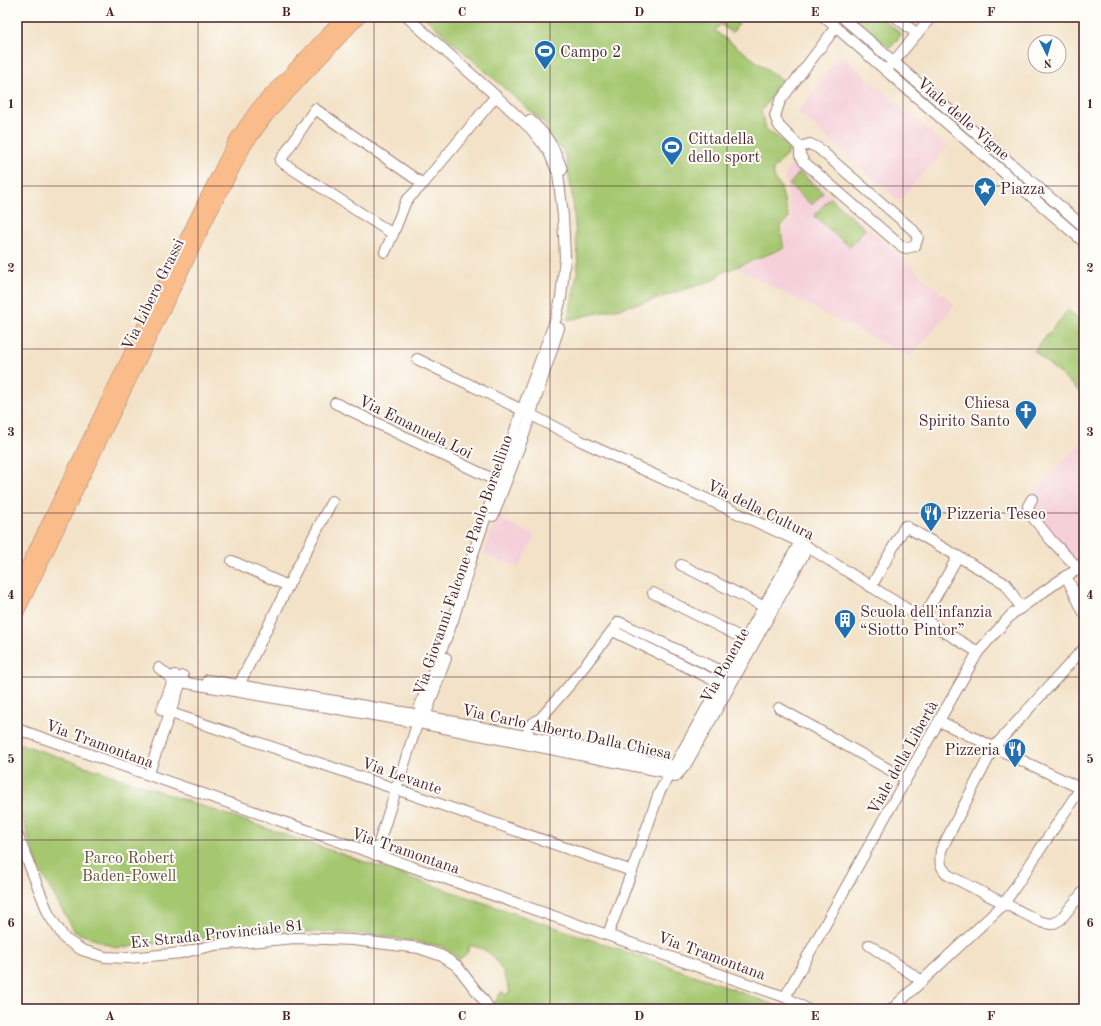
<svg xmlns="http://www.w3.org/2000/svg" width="1101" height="1026" font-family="'Old Standard TT',serif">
<rect width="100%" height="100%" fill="#fdfcf7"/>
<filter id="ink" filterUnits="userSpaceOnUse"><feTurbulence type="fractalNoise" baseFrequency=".025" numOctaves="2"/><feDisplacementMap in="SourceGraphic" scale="8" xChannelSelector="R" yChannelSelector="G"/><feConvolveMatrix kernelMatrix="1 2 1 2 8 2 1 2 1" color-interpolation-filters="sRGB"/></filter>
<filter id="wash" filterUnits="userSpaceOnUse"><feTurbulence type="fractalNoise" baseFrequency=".012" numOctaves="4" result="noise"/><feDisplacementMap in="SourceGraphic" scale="16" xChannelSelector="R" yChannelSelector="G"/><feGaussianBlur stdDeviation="0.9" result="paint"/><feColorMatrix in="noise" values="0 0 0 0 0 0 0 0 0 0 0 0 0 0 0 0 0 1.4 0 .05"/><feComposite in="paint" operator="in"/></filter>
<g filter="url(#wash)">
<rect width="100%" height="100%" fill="#f3e2c7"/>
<g fill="#f5cfd9">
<path d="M840,54L947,147L899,201L798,112Z"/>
<path d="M793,163L955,305L910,357L738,269L786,249L783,226L792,220L785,176L787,169Z"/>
<path d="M1084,441V556L1071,561L1030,507L1032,496L1055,469Z"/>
<path d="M496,517L535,536L519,568L484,554Z"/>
</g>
<g fill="#a5c76f" stroke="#78734d">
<path d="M424,17H729L739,24L732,33L720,24L715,31L783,81L761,111L766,129L792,148L773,170L775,181L780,185L789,218L780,226L784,248L719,274L716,279L650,301L568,320L577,275L578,262L573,201L566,158L561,147L554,144L548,133L545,124Z"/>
<path d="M854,17H880L899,32L901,35L890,48L853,18Z"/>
<path d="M800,172L823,193L812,205L789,185Z"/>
<path d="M830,198L865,229L850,247L814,216Z"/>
<path d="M1068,310L1084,324V392L1082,394L1034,351Z"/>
<path d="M21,744L697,976L785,1009H495L493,1005L502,991L505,995L510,992C504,972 494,946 469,946L468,952L460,959L441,946L375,935L324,932H277L207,938L117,948L75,932L40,871L20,813L17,802V745Z"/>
</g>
</g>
<g filter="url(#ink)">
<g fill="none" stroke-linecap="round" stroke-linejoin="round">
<g stroke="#9e8079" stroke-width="12">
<g id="minor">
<path d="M824,17L1084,242"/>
<path d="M842,17L1084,227"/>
<path d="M896,17L917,34"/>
<path d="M890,66L931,17"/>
<path d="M530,120C547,135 555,148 562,170"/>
<path d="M810,144L818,148L913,230L918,237L915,246L906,248L901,246L804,162L800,155V147Z"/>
<path d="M800,147L779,126L775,116L780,101L836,27"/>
<path d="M393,234L280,161L315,109L423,184"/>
<path d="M385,252L393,234L406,201L423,184L496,96"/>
<path d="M417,359L522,410L581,441L800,542L923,619L978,652"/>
<path d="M335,403L503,484"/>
<path d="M1032,499L1028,506L1030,514L1051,540L1078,568"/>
<path d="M493,516L525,432L559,328"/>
<path d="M232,561L288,586"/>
<path d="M681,565L769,609"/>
<path d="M1066,576L1084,613"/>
<path d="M871,587L905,526L1006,584L1021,608"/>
<path d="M653,593L750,642"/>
<path d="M923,619L958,556"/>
<path d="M613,631L726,686"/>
<path d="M1084,648L994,747L941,850C940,862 939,866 948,875L1041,922L1052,924L1060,920L1084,891"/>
<path d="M159,668L173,680L181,682L414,722L670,773L679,772"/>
<path d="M175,675L162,710L396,789L632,871"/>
<path d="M208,680L420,715L674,766L679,772"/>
<path d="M238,691L239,685L288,586L332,501"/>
<path d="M779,708L906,779"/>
<path d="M420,715L427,711L446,658"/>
<path d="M939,721L1084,790"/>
<path d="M17,729C272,820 530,906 785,997L807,1009"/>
<path d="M527,737L529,726L541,718L572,682L619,622L732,676"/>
<path d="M151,767L183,676"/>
<path d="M675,777L685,766L808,547"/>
<path d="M17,834L49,915L65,939L82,950L105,957L129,958L181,953L215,945L296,938L353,940L419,948L442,956L457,966L485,1002L489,1009"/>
<path d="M375,855L420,715V706L453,620L472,557L522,410L556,318L561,298L565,258L563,216L558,173L548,150L531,129L496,96L407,17"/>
<path d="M608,934L632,871L659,793L800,542"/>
<path d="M869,945L922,981"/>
<path d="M785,997L906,779L978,652L1012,614L1066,576L1084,566"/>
<path d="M892,1009L1004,904L1084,783"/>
</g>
</g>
<g stroke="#9e8079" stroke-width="14">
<g id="major">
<path d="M17,588L198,215L236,140L258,108L344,17"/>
<path d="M17,613L207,219L245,145L267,115L359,17"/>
</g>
</g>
<use href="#minor" stroke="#fff" stroke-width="10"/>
<use href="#major" stroke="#f9bc8a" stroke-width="13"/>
</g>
</g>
<path fill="none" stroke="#4a1f2b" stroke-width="1" stroke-opacity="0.55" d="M198,17V1009M374,17V1009M550,17V1009M727,17V1009M903,17V1009M17,186H1084M17,349H1084M17,513H1084M17,677H1084M17,840H1084"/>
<defs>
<g id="stadium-pin" transform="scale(1.15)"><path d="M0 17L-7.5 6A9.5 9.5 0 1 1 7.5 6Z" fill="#1f6fb2" stroke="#fdfcf7"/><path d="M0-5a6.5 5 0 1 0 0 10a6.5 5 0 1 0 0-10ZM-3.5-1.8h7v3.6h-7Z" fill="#fff"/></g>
<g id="sight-pin" transform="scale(1.15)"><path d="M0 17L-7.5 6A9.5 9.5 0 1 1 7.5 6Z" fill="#1f6fb2" stroke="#fdfcf7"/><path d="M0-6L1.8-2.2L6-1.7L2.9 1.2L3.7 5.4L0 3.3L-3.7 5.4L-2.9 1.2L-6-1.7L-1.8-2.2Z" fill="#fff"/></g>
<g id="church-pin" transform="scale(1.15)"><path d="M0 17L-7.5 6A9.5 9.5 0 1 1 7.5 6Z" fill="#1f6fb2" stroke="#fdfcf7"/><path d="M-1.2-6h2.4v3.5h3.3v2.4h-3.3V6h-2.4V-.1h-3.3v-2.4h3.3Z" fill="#fff"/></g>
<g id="restaurant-pin" transform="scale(1.15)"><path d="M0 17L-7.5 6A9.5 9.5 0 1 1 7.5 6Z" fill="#1f6fb2" stroke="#fdfcf7"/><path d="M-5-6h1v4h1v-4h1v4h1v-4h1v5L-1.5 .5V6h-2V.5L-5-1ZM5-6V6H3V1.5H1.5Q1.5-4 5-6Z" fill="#fff"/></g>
<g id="building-pin" transform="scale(1.15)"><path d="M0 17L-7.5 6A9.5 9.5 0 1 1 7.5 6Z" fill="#1f6fb2" stroke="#fdfcf7"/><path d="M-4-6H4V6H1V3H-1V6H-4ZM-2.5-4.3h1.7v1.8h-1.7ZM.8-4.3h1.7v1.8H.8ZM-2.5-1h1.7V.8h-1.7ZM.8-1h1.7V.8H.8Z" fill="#fff"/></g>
</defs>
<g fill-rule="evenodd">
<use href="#stadium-pin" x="545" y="51"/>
<use href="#stadium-pin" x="672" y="147"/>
<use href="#sight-pin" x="985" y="188"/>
<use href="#church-pin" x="1026" y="411"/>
<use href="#restaurant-pin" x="931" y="513"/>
<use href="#building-pin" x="845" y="620"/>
<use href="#restaurant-pin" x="1015" y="749"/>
</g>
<g text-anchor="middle" stroke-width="4" stroke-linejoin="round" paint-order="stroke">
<g font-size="16" fill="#4a1f2b" stroke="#fdfcf7" text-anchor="start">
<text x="560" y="57">Campo 2</text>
<text x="688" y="144">Cittadella<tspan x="688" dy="18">dello sport</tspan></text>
<text x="1000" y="194">Piazza</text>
<text x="1010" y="408" text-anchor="end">Chiesa<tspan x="1010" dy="18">Spirito Santo</tspan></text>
<text x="946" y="519">Pizzeria Teseo</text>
<text x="860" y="617">Scuola dell'infanzia<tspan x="860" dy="18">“Siotto Pintor”</tspan></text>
<text x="1000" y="755" text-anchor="end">Pizzeria</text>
</g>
<g font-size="16" fill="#4a1f2b" stroke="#fdfcf7">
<text transform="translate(964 118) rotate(41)" y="6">Viale delle Vigne</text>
<text transform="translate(152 294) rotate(-64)" y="6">Via Libero Grassi</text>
<text transform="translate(416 426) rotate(26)" y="6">Via Emanuela Loi</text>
<text transform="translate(761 509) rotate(26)" y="6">Via della Cultura</text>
<text transform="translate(462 565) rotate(-71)" y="6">Via Giovanni Falcone e Paolo Borsellino</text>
<text transform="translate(724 665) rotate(-61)" y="6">Via Ponente</text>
<text transform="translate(567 731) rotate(12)" y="6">Via Carlo Alberto Dalla Chiesa</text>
<text transform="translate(100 743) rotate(20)" y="6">Via Tramontana</text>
<text transform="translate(902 757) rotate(-61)" y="6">Viale della Libertà</text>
<text transform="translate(402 775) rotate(19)" y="6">Via Levante</text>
<text transform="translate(406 850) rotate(19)" y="6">Via Tramontana</text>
<text transform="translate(217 933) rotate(-6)" y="6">Ex Strada Provinciale 81</text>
<text transform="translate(712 955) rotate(20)" y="6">Via Tramontana</text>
</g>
<g font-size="16" fill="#65513f" stroke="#fdfcf7">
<text x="129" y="863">Parco Robert<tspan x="129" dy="18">Baden-Powell</tspan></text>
</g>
</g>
<rect width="1101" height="1026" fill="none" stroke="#fdfcf7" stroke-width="44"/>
<g transform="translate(1047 54) rotate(175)"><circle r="19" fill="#fdfcf7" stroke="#b5a4a5"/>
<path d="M0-3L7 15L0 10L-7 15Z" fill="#1f6fb2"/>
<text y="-6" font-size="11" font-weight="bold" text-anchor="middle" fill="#4a1f2b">N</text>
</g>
<rect x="22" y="22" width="1057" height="982" fill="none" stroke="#4a1f2b" stroke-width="1.5"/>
<g font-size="13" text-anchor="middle" font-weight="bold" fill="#4a1f2b">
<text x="110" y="16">A</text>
<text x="286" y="16">B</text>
<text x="462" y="16">C</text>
<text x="639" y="16">D</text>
<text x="815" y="16">E</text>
<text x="991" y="16">F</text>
<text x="11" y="108">1</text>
<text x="1090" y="108">1</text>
<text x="11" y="272">2</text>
<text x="1090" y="272">2</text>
<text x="11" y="436">3</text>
<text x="1090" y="436">3</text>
<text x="11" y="599">4</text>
<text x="1090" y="599">4</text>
<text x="11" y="763">5</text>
<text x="1090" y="763">5</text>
<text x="11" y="927">6</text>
<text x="1090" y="927">6</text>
<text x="110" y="1020">A</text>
<text x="286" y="1020">B</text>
<text x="462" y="1020">C</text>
<text x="639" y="1020">D</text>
<text x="815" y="1020">E</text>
<text x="991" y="1020">F</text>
</g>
</svg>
